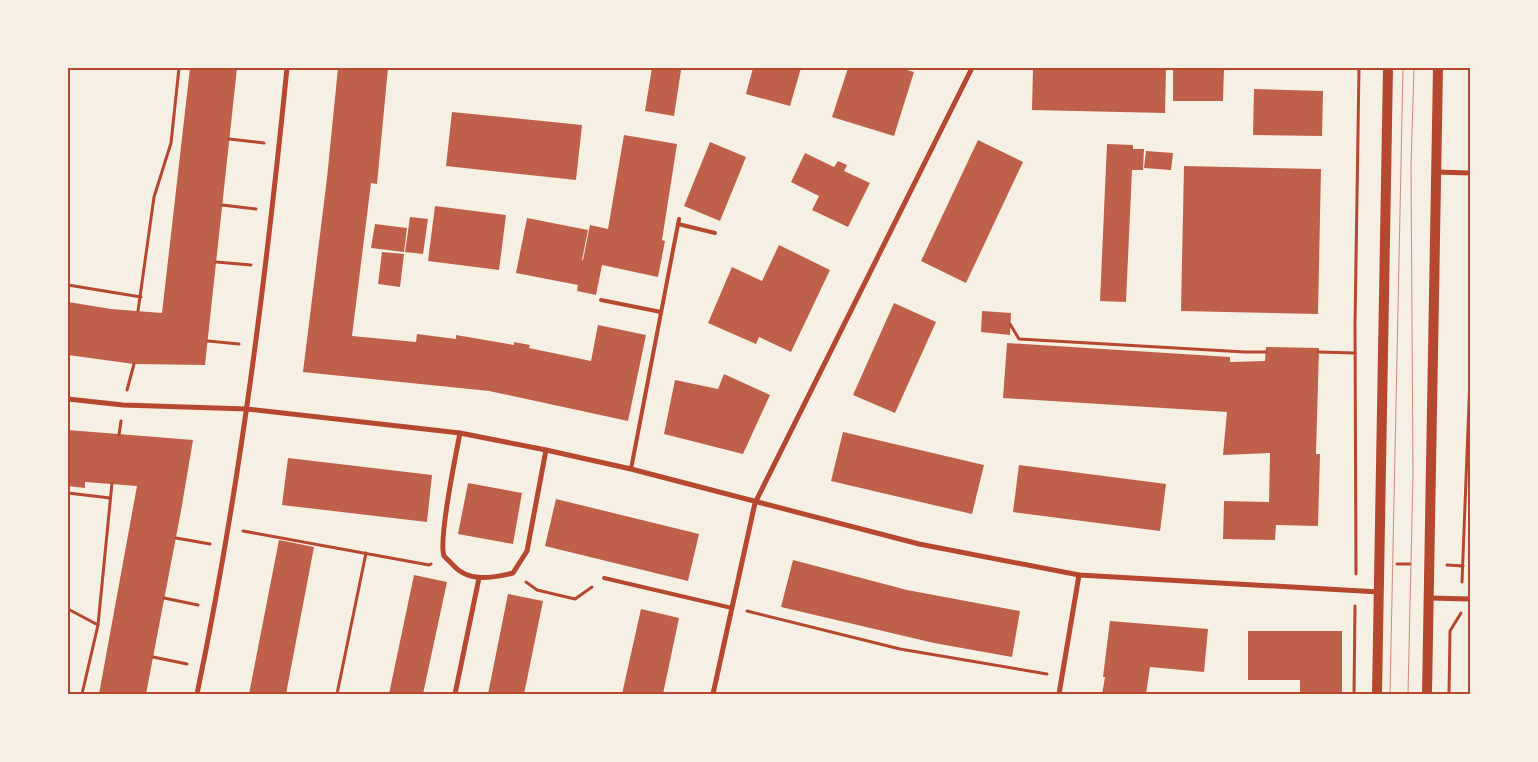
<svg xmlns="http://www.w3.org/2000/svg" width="1538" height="762" font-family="'Playfair Display',serif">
<rect width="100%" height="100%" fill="#f6efe4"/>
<g fill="#bf614a">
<path d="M190,68H237L205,365L134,364L68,355V302L111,309L162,313Z"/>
<path d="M338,68H388L377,184L371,183L352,336L416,342L417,334L456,339V335L514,345V342L530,345L529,348L591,361L598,325L646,335L628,421L489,391L303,372L327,178Z"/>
<path d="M652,68L681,70L674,116L645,111Z"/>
<path d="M753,68H801L790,106L746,94Z"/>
<path d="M848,68H899L914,72L894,136L832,117Z"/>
<path d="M1033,68H1166L1165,113L1032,110Z"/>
<path d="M1173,68H1224L1223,101H1173Z"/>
<path d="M1254,89L1323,91L1322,136L1253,135Z"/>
<path d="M452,112L582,125L576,180L446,166Z"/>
<path d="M624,135L677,144L662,240L665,241L658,277L602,265L596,295L577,291L578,285L516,273L527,218L588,230L582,260H583L590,225L608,229Z"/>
<path d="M978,140L1023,162L966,283L921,261Z"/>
<path d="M710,142L746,157L720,221L684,206Z"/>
<path d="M1107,144L1133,145V149H1144L1143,170H1132L1126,302L1100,301Z"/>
<path d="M1146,151L1173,153L1171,170L1144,168Z"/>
<path d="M805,153L834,167L838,161L847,165L844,171L870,183L848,227L812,210L819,196L791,182Z"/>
<path d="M1184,166L1321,169L1318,314L1181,311Z"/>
<path d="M435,206L506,215L499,270L428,261Z"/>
<path d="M410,217L428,219L423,254L405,252Z"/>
<path d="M375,224L407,228L404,252L371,248Z"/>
<path d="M779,245L830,270L791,352L759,337L756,344L708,323L732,267L762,281Z"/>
<path d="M382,252L404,254L400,287L378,284Z"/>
<path d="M894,303L936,322L895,413L853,395Z"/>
<path d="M982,311L1011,313L1010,335L981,332Z"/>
<path d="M1007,343L1230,357V362L1265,361L1266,347L1319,348L1316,454H1320L1318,526L1276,525L1275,540L1223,539L1224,501L1269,502L1270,453L1223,455L1227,412L1003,398Z"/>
<path d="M724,374L770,395L743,454L664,434L675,380L718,389Z"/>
<path d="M68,430L193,440L181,511L146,694H99L137,486L85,482V488L68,486Z"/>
<path d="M843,432L984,465L972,514L831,481Z"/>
<path d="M288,458L432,475L427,522L282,505Z"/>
<path d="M1019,465L1166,484L1160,531L1013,512Z"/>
<path d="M468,483L522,493L513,544L458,534Z"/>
<path d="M556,499L699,534L688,581L545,546Z"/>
<path d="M279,540L314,547L286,694H249Z"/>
<path d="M793,560L907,590L1020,611L1012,657L934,643L781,607Z"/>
<path d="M414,575L447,582L423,694H389Z"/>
<path d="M508,594L543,601L524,694H488Z"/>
<path d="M641,609L679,618L663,694H622Z"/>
<path d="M1110,621L1208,629L1204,672L1150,667L1146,694H1102L1105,677H1103Z"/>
<path d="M1248,631H1342V694H1300V680H1248Z"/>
</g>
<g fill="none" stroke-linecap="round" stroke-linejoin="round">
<g stroke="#b5482f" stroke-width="3">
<path d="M229,139L264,143"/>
<path d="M222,205L256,209"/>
<path d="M216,262L251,265"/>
<path d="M68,285L141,297"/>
<path d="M138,311L154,197L171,143L179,68"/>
<path d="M1010,324L1019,339L1245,352H1266"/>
<path d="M208,341L239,344"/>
<path d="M1318,352L1355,353"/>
<path d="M127,390L134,364"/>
<path d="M119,435L121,421"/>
<path d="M68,493L110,498"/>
<path d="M243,531L429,565L431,564"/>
<path d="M176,538L210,544"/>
<path d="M1397,564H1410"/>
<path d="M1447,565L1463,566"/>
<path d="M1356,574L1355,324L1359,68"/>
<path d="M526,582L537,590L575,599L592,587"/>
<path d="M1462,582L1470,378"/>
<path d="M164,598L198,605"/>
<path d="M68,609L98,625"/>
<path d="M747,611L900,649L1047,674"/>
<path d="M153,657L187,664"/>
<path d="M82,694L98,625L112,483"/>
<path d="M337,694L366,553"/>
<path d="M1354,694L1355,606"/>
<path d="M1449,694L1450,631L1461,613"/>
</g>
<g stroke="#b5482f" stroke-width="4">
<path d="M678,224L715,233"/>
<path d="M601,300L661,312"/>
<path d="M631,469L679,219"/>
<path d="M604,578L732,608"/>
</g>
<g stroke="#b5482f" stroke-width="5">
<path d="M1436,172L1470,173"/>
<path d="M68,399L123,405L247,409L460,433L546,450L631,469L919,544L1079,575L1379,592"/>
<path d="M460,433C456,454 438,540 444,556C446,558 450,562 452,564C468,583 492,578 513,573L527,551L546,450"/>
<path d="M1429,598L1470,599"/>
<path d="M197,694C240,488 266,277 287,68"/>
<path d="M455,694L479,578"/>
<path d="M713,694L755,503L972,68"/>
<path d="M1059,694L1079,575"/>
</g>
<g stroke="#b5482f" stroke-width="10">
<path d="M1377,694L1388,68"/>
<path d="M1427,694L1438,68"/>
</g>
<g stroke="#cf8b77" stroke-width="1">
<path d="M1390,694L1403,68"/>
<path d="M1408,694L1413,475L1411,166L1414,68"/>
</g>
</g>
<rect width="1538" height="762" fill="none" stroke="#f6efe4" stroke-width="138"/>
<rect x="69" y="69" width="1400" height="624" fill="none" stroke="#b5482f" stroke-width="2"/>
</svg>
